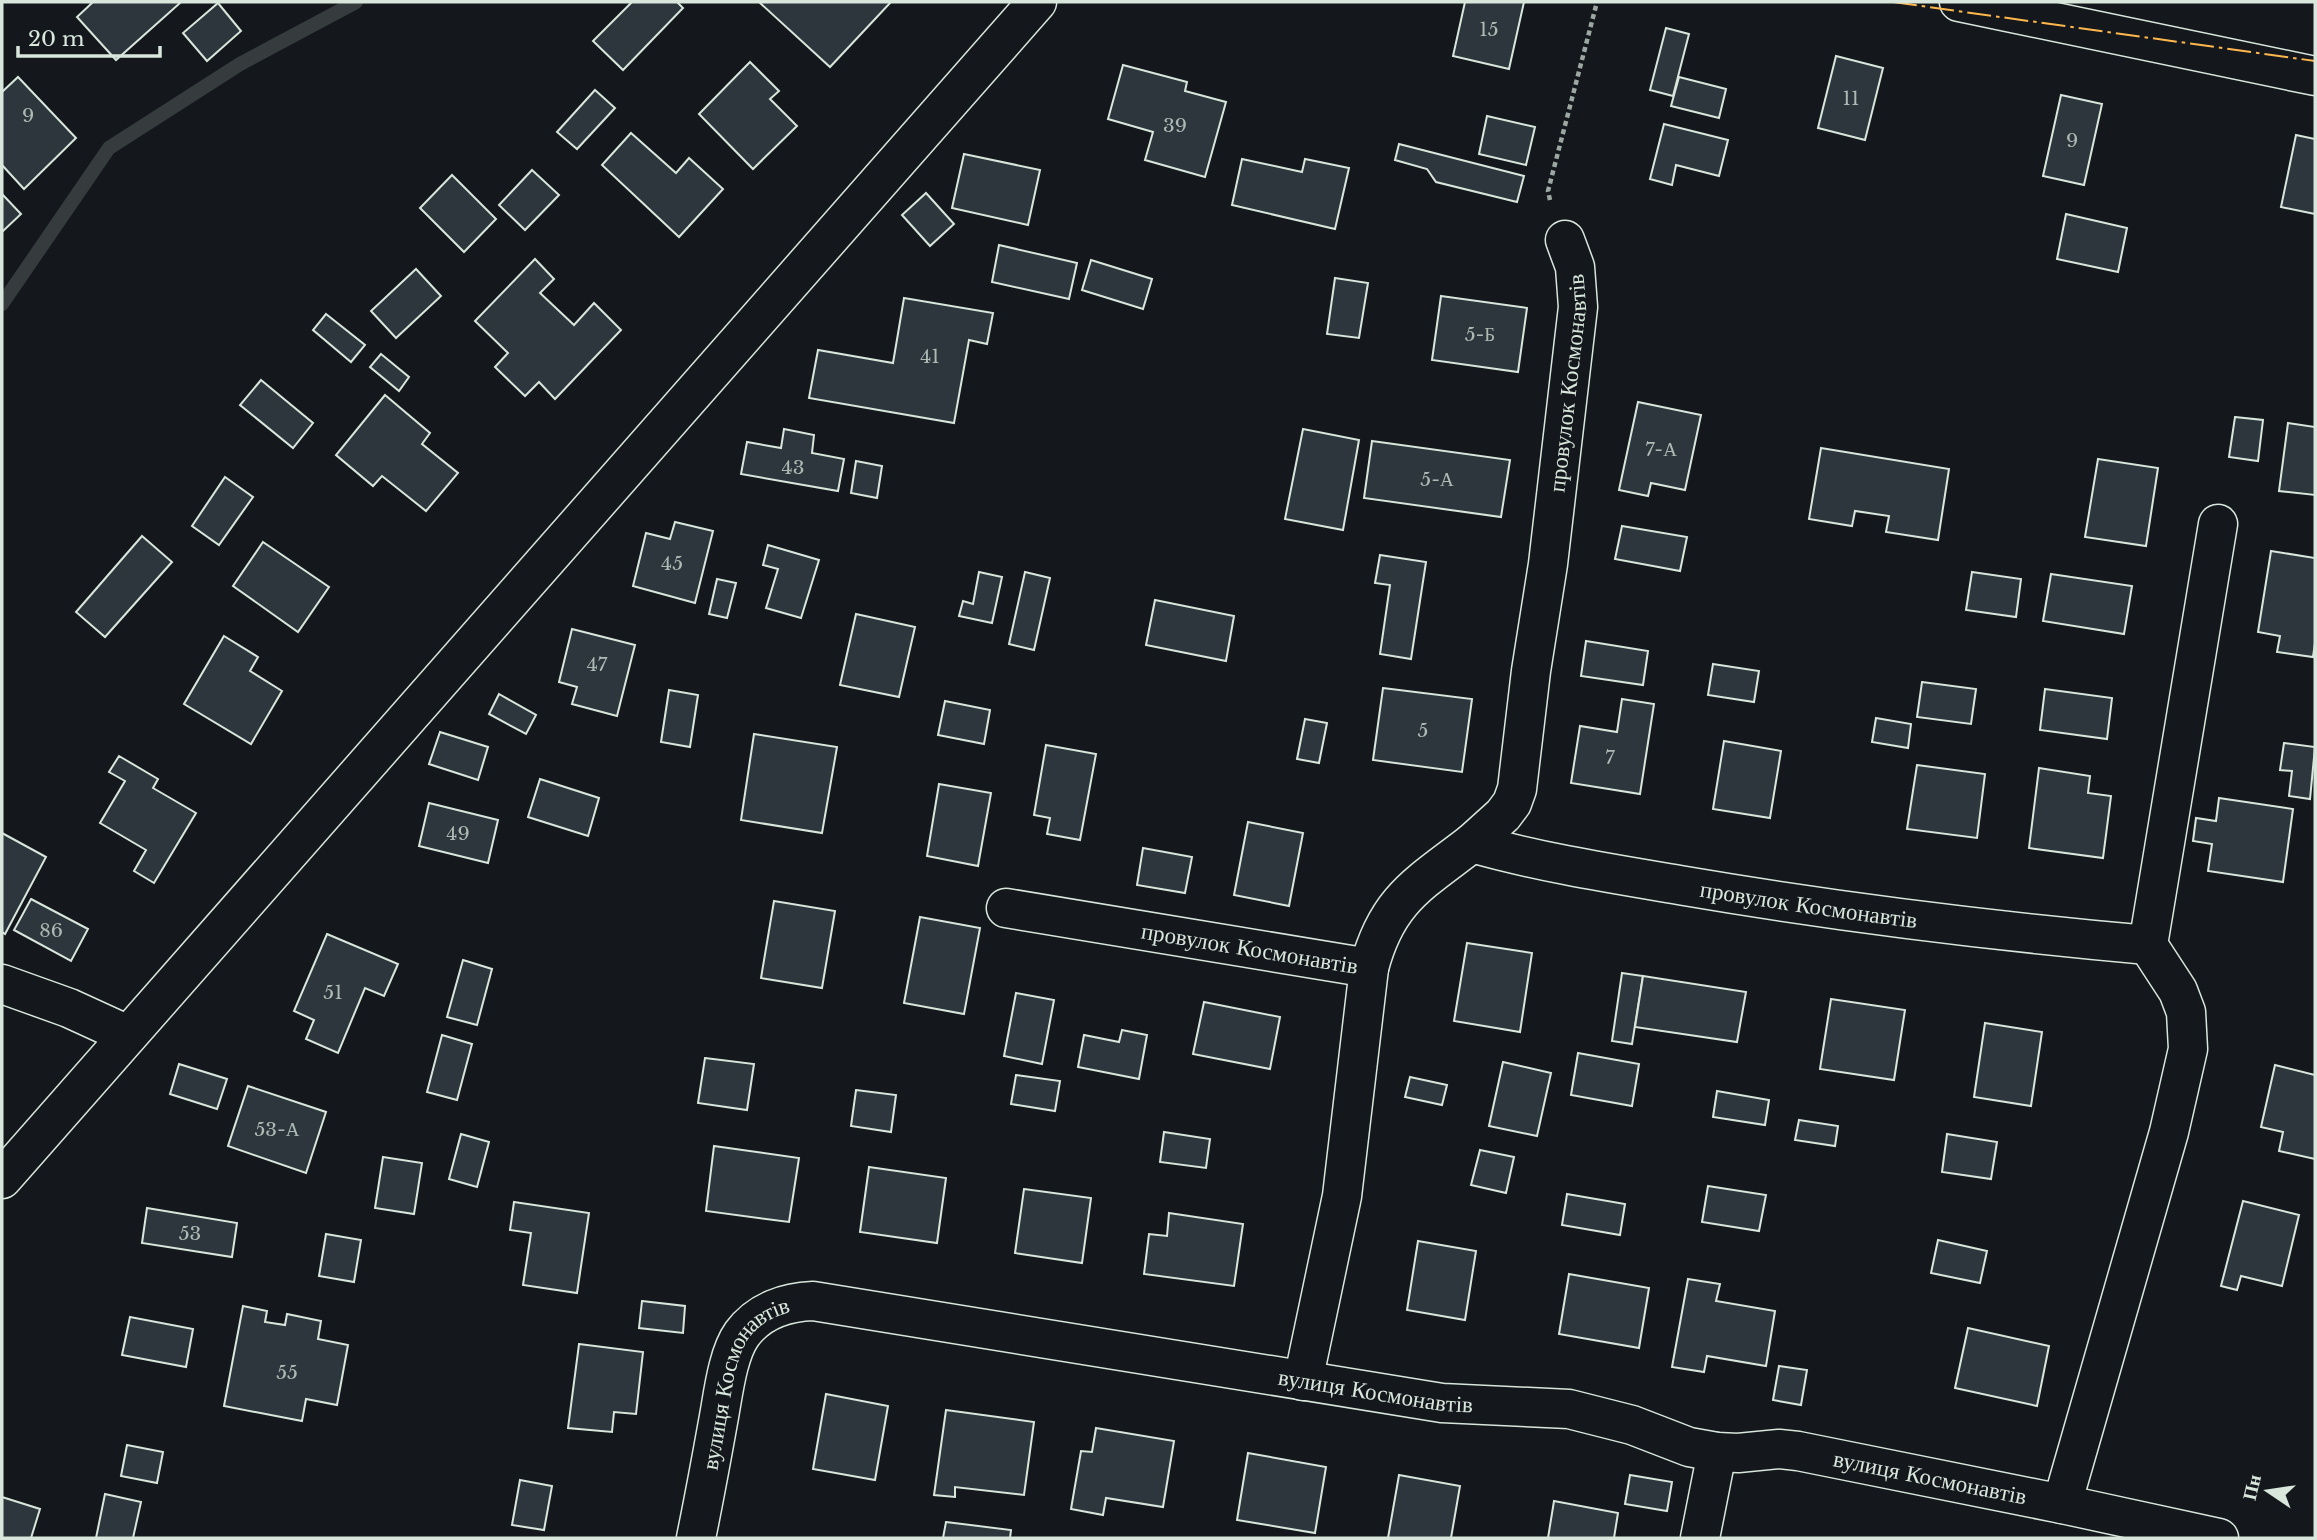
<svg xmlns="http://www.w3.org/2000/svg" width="2317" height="1540" font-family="'Libre Baskerville',serif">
<rect width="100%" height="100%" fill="#14181c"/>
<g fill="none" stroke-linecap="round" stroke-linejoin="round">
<path stroke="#363b3e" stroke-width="14" d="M2,304L109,148L240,64L356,2"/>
</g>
<g fill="#2c363c" stroke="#d8e6dc" stroke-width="2">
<path d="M93,2H179L180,3L116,60L77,17Z"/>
<path d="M632,2H677L683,8L623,70L593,41Z"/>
<path d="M759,2H891L830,67Z"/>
<path d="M1465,2H1524L1509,69L1453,56Z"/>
<path d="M218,3L241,31L207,61L183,33Z"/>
<path d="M1666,28L1689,34L1673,96L1650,90Z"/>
<path d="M1836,56L1883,68L1865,140L1818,128Z"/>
<path d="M750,62L779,91L770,99L797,126L753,169L699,114Z"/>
<path d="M1123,65L1187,82L1185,91L1226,102L1205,177L1145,160L1153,132L1108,119Z"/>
<path d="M18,77L76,138L24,189L2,165V92Z"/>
<path d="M1679,77L1726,89L1719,118L1671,106Z"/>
<path d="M595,90L615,108L577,149L557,132Z"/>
<path d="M2061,95L2102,104L2084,185L2043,176Z"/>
<path d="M1487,116L1535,127L1526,165L1479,154Z"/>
<path d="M1664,124L1728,140L1719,176L1676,165L1672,185L1650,179Z"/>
<path d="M631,133L676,173L689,158L723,189L679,237L602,165Z"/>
<path d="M2296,135L2315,139V214L2281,207Z"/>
<path d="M1399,144L1524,176L1517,202L1436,182L1427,169L1395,160Z"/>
<path d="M964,154L1040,170L1028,225L952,208Z"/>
<path d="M1242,159L1302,172L1305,159L1349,168L1335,229L1232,205Z"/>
<path d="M532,170L559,195L525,230L499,205Z"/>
<path d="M452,175L496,219L464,252L420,208Z"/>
<path d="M926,193L954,224L930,246L902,215Z"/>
<path d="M2,194L21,214L2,232Z"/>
<path d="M2066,214L2127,228L2118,272L2057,259Z"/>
<path d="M999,245L1077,263L1069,299L992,282Z"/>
<path d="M535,259L554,279L540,293L574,325L594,303L621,330L555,399L539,382L525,396L495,367L508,353L475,321Z"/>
<path d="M1091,260L1152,279L1143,309L1082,290Z"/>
<path d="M416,269L441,296L396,338L371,311Z"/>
<path d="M1335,278L1368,283L1359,338L1327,334Z"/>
<path d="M1441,296L1527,308L1518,372L1432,360Z"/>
<path d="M904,298L993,313L987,344L969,340L954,423L809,398L818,350L893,363Z"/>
<path d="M326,314L365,345L351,362L313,330Z"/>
<path d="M381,354L409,377L399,391L370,367Z"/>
<path d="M261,380L313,423L293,448L240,405Z"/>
<path d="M385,395L430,433L422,444L458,473L426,511L382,476L373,486L336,455Z"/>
<path d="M1638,402L1701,415L1685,490L1651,483L1648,496L1619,490Z"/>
<path d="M2235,417L2263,420L2258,461L2229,457Z"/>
<path d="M2288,423L2315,427V495L2279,491Z"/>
<path d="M784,429L814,435L812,453L844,459L838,491L741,474L747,442L781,448Z"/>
<path d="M1303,429L1359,440L1343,530L1285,519Z"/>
<path d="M1372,441L1510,460L1501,517L1364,498Z"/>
<path d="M1821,448L1949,469L1938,540L1886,532L1889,516L1855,511L1852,526L1809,519Z"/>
<path d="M2098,459L2158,468L2146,546L2085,537Z"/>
<path d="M856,461L882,466L877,498L851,493Z"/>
<path d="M225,477L253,497L219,545L192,526Z"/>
<path d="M675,522L713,531L695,603L633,586L646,533L670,539Z"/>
<path d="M1622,526L1687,537L1680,571L1615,559Z"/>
<path d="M142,536L172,562L105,637L76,612Z"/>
<path d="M263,542L329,587L298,632L233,586Z"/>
<path d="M768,545L819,560L801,618L766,608L778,569L763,565Z"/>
<path d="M2271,551L2315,558V643L2313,657L2277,652L2280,636L2258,632Z"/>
<path d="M1380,555L1426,562L1411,659L1380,654L1390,585L1375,583Z"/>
<path d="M979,572L1002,577L992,623L959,616L963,601L973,604Z"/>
<path d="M1025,572L1050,578L1034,650L1009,644Z"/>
<path d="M1972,572L2021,579L2016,617L1966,610Z"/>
<path d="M2051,574L2132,586L2124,634L2043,621Z"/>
<path d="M717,579L736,583L727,618L709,614Z"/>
<path d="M1155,600L1234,616L1226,661L1146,645Z"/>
<path d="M856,614L915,627L899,697L840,685Z"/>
<path d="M572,629L635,645L617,716L572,704L577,687L559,682Z"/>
<path d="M224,636L258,657L250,671L282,691L251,744L184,704Z"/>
<path d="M1586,641L1648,651L1643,685L1581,676Z"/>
<path d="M1713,664L1759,671L1754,702L1708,695Z"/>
<path d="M1922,682L1976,689L1971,724L1917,717Z"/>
<path d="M1383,688L1472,699L1462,772L1373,760Z"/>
<path d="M2045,689L2112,698L2107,739L2040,730Z"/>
<path d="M669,690L698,695L690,747L661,742Z"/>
<path d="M499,694L536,715L526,734L489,714Z"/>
<path d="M1622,699L1654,704L1640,794L1571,783L1580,726L1617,732Z"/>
<path d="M945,701L990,710L984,744L938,735Z"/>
<path d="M1876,718L1911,724L1908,748L1872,742Z"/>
<path d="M1305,719L1327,723L1319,763L1297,759Z"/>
<path d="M440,732L488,747L478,780L429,764Z"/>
<path d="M754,734L837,747L822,833L741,820Z"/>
<path d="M1724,741L1781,751L1770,818L1713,809Z"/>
<path d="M2284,743L2315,747L2310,799L2289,796L2292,771L2280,770Z"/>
<path d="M1046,745L1096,754L1080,840L1047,834L1050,818L1034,815Z"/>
<path d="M119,756L158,779L153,788L196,813L154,883L134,871L146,850L100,823L125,781L109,772Z"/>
<path d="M1917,765L1985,774L1977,838L1907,829Z"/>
<path d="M2039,768L2090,776L2088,793L2111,796L2103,858L2029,848Z"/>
<path d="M540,779L599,798L588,836L528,817Z"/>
<path d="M939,784L991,793L978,866L927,856Z"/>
<path d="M2219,798L2293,809L2283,882L2208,871L2212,844L2193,841L2196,818L2216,821Z"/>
<path d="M429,803L498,820L488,863L419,846Z"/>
<path d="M1248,822L1303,833L1289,906L1234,895Z"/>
<path d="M2,833L46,857L5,934L2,932Z"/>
<path d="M1143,848L1192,857L1185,893L1137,885Z"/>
<path d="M31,899L88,929L71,961L14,930Z"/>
<path d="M774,901L835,911L822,988L761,978Z"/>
<path d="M920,917L980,928L964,1014L904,1003Z"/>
<path d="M327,934L398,964L384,996L365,988L338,1053L306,1039L314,1020L294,1011Z"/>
<path d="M1467,943L1532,953L1520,1032L1454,1021Z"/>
<path d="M463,960L492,969L477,1025L447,1017Z"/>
<path d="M1622,973L1643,976L1632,1044L1612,1041Z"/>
<path d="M1643,976L1746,992L1737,1042L1635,1027Z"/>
<path d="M1016,993L1054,1000L1042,1064L1004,1056Z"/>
<path d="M1831,999L1905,1010L1894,1080L1820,1069Z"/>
<path d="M1204,1002L1280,1017L1270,1069L1193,1054Z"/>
<path d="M1985,1023L2042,1032L2031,1106L1974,1097Z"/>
<path d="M1122,1030L1147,1035L1139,1079L1078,1067L1084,1035L1119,1042Z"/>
<path d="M442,1035L472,1044L457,1100L427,1092Z"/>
<path d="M1578,1053L1639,1064L1632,1106L1571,1095Z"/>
<path d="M705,1058L754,1064L747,1110L698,1103Z"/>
<path d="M1503,1062L1551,1073L1537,1136L1489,1126Z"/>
<path d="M179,1064L227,1079L217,1109L170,1094Z"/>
<path d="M2275,1065L2315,1075V1159L2279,1151L2283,1132L2261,1127Z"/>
<path d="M1016,1075L1060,1081L1055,1111L1011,1104Z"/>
<path d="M1410,1077L1447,1085L1442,1105L1405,1097Z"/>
<path d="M248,1086L326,1112L306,1173L228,1146Z"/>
<path d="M856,1090L896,1095L891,1132L851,1126Z"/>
<path d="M1717,1091L1769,1100L1765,1125L1713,1117Z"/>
<path d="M1799,1120L1838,1126L1835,1146L1795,1140Z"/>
<path d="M1164,1132L1210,1139L1206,1168L1160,1162Z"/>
<path d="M461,1134L489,1142L477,1187L449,1179Z"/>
<path d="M1947,1134L1997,1142L1991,1179L1942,1172Z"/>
<path d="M714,1146L799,1158L789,1222L706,1211Z"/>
<path d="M1480,1150L1514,1157L1506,1193L1471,1185Z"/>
<path d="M383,1157L422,1163L414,1214L375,1208Z"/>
<path d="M869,1167L946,1178L937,1243L860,1232Z"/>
<path d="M1708,1186L1766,1195L1759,1231L1702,1222Z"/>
<path d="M1024,1189L1091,1198L1082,1263L1015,1253Z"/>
<path d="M1567,1194L1625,1204L1620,1235L1562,1225Z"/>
<path d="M2243,1201L2299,1215L2282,1286L2241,1276L2237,1290L2221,1286Z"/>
<path d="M514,1202L589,1213L577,1293L523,1285L531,1233L510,1230Z"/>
<path d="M147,1208L237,1223L232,1257L142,1243Z"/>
<path d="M1169,1213L1243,1224L1234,1286L1144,1274L1149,1234L1167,1236Z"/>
<path d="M326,1234L361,1240L354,1282L319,1276Z"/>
<path d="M1938,1240L1987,1251L1980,1283L1931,1273Z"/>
<path d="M1418,1241L1476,1251L1465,1320L1407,1310Z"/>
<path d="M1569,1274L1649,1288L1639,1348L1559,1334Z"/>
<path d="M1688,1279L1720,1284L1716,1301L1775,1311L1766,1366L1707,1356L1704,1372L1672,1367Z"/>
<path d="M642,1301L685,1306L683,1333L639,1328Z"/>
<path d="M243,1306L267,1311L265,1322L285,1325L287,1314L321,1321L318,1339L348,1345L337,1405L306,1399L302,1421L224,1406Z"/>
<path d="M130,1317L193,1329L186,1367L122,1355Z"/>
<path d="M1968,1328L2049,1346L2037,1406L1955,1388Z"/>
<path d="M579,1344L643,1352L636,1414L614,1412L612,1432L568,1428Z"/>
<path d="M1779,1366L1807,1370L1801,1405L1773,1400Z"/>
<path d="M826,1394L888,1406L875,1480L813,1469Z"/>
<path d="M946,1410L1034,1422L1024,1495L955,1487V1497L934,1495Z"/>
<path d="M1096,1428L1174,1441L1163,1507L1106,1498L1103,1515L1071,1509L1081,1451L1092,1452Z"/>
<path d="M127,1445L163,1452L157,1483L121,1476Z"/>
<path d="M1248,1453L1326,1467L1315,1533L1237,1520Z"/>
<path d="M1399,1475L1460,1486L1451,1538H1388Z"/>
<path d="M1630,1475L1672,1482L1667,1511L1625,1504Z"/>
<path d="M520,1480L552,1486L544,1530L512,1525Z"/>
<path d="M105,1494L141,1502L133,1538H96Z"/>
<path d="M2,1497L40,1509L31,1538H2Z"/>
<path d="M1554,1501L1618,1513L1614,1538H1548Z"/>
<path d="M946,1522L1011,1530L1010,1538H943Z"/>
</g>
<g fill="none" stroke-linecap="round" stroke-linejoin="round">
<g stroke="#d8e6dc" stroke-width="41">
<g id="minor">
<path d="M1959,2L2315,76"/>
<path id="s1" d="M1472,843L1503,815L1512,803L1517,789L1531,671L1548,564L1578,307L1575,267L1565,240"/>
<path id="s2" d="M1006,908L1369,968C1387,899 1419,884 1472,843C1542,863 1614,874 1685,886C1838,912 1993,931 2148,945"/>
<path d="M2,984L69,1008L128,1035"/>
<path d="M2,1179L1037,2"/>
<path d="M1303,1381L1342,1196L1369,968"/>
<path d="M2062,1504L2169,1132L2188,1049L2186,1012L2178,991L2148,945L2218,524"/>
<path id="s3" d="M696,1538C704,1499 711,1461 718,1422C723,1396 727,1355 742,1334C759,1311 786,1302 813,1301L1442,1403L1569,1409L1632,1425L1689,1447L1717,1452L1738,1453L1779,1449L1798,1451L2062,1504L2219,1538"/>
<path d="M1700,1538L1717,1452"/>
</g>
</g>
<path stroke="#9da8a2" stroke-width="4.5" stroke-dasharray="5 3.5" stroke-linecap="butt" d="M1550,200L1548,191L1597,2"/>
<use href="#minor" stroke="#14181c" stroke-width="38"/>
<path stroke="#ffb74d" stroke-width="2" stroke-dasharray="24 5 3.5 5" stroke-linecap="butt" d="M1893,2L2315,61"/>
</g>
<g text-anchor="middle" stroke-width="5" stroke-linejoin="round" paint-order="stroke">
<g font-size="19" fill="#adbab4">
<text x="1489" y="36">15</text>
<text x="1851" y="105">11</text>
<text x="28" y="122">9</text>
<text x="1175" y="132">39</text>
<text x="2072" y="147">9</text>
<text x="1480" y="341">5-Б</text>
<text x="930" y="363">41</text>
<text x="1661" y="456">7-А</text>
<text x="793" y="474">43</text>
<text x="1437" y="486">5-А</text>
<text x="672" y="570">45</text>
<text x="597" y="671">47</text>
<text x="1423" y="737">5</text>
<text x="1610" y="764">7</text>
<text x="458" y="840">49</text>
<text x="51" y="937">86</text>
<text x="333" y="999">51</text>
<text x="277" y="1136">53-А</text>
<text x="190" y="1240">53</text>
<text x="287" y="1379">55</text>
</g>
<g font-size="23" fill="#d8e6dc" stroke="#14181c">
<text dy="8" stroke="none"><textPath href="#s1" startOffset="481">провулок Космонавтів</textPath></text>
<text dy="8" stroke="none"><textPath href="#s2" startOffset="877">провулок Космонавтів</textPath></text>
<text dy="8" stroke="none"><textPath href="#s2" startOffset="247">провулок Космонавтів</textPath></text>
<text dy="8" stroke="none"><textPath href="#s3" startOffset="168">вулиця Космонавтів</textPath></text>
<text dy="8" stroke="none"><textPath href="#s3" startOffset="861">вулиця Космонавтів</textPath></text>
<text dy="8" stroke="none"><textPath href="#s3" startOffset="1426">вулиця Космонавтів</textPath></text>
</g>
</g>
<rect width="2317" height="1540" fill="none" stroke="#d8e6dc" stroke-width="7"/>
<g transform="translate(2268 1491) rotate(283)" stroke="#14181c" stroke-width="5" paint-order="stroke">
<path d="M0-5L12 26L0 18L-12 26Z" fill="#d8e6dc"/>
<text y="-10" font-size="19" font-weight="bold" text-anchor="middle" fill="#d8e6dc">Пн</text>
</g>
<path d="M18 46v10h142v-10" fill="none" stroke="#d8e6dc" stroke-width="3.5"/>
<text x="28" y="46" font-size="21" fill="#d8e6dc" stroke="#14181c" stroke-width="5" paint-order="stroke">20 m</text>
</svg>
